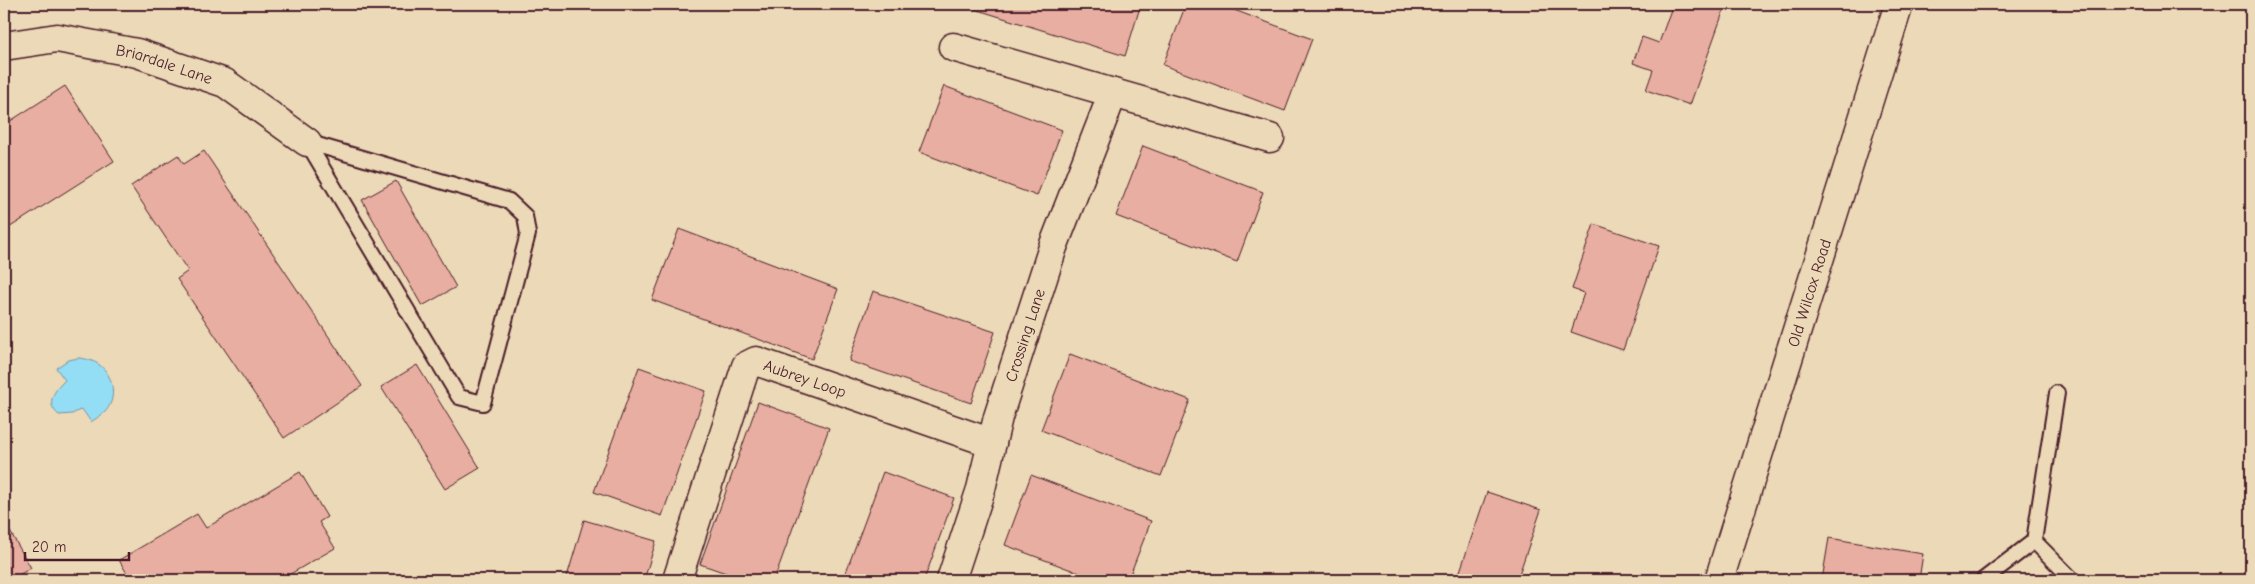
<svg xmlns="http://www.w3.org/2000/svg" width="2255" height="584" font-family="'Comic Neue',sans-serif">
<rect width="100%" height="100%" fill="#ecd9b7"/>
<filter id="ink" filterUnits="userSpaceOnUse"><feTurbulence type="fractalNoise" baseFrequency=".02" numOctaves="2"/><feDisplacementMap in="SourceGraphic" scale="10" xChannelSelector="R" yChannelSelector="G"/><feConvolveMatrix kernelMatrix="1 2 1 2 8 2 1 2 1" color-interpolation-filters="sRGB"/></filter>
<g filter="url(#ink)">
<path fill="#93def5" stroke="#7692a4" d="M79,358C86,359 92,360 98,364C114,374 118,400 104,413C100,416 95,419 91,422L82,409L72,414L59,415C44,403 55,390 65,380L56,368L68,360Z"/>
<g fill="#e8aea1" stroke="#4a1f2b">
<path d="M966,4H1141L1125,56L965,6Z"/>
<path d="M1186,4H1218L1312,39L1285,111L1163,65Z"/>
<path d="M1673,4H1726L1690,105L1646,90L1653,70L1633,63L1642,37L1659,43Z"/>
<path d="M65,86L114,161L4,231V125Z"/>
<path d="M944,86L1062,130L1037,196L919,152Z"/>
<path d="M1143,146L1263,192L1237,262L1116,216Z"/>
<path d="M204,151L362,386L284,438L177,279L188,271L131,186L178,155L184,164Z"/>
<path d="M396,181L456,287L422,306L362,200Z"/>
<path d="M1594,224L1659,246L1623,350L1571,332L1584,293L1572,289Z"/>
<path d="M679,229L838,289L812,359L652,300Z"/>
<path d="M873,291L995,332L971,403L849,361Z"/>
<path d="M1070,354L1190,400L1161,476L1041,430Z"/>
<path d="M417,365L480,468L445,489L381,387Z"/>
<path d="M639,367L706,391L662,516L594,492Z"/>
<path d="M758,402L829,428L774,580H746L700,564Z"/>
<path d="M300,472L327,517L319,522L335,548L280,580H120L128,575L119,560L197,514L206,528Z"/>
<path d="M883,472L954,498L924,580H843Z"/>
<path d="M1031,475L1151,521L1128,580H1098L1005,545Z"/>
<path d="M1487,492L1541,510L1517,580H1457Z"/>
<path d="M584,520L656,541L644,580H566Z"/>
<path d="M4,521L31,568L10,580H4Z"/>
<path d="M1829,538L1923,554L1919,580H1822Z"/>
</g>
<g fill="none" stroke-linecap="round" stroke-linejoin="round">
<g stroke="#4a1f2b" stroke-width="18">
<g id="lane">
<path d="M307,142L509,201L525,216L528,234L483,403L459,397Z"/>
<path d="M2057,393L2034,541L2073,580"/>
<path d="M1983,580L2034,541"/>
</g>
</g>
<g stroke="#4a1f2b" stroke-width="31">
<g id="street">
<path id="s1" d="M4,46L57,38L137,53L225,83L307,142"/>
<path d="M953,47L1270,138"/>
<path id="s2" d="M677,580L746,366L756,361L992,443"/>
<path id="s3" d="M951,580L981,489L998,417L1053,247L1113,93"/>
<path id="s4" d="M1719,580L1899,4"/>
</g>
</g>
<use href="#lane" stroke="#ecd9b7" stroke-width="14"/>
<use href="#street" stroke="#ecd9b7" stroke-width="28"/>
</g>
</g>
<g text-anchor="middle" stroke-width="5" stroke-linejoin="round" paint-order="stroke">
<g font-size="16" fill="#4a1f2b" stroke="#ecd9b7">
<text dy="6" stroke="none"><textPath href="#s1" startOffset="164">Briardale Lane</textPath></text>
<text dy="6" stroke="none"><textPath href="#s4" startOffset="301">Old Wilcox Road</textPath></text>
<text dy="6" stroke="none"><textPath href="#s3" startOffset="256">Crossing Lane</textPath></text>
<text dy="6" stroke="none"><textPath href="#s2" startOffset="288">Aubrey Loop</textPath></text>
</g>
</g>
<rect width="2255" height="584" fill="none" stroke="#ecd9b7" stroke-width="20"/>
<rect x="10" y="10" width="2235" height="564" fill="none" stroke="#4a1f2b" stroke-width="2" filter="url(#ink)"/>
<path d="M25 552v8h104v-8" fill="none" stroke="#4a1f2b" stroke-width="2.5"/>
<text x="32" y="552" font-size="15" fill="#4a1f2b" stroke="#ecd9b7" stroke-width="4" paint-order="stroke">20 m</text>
</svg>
